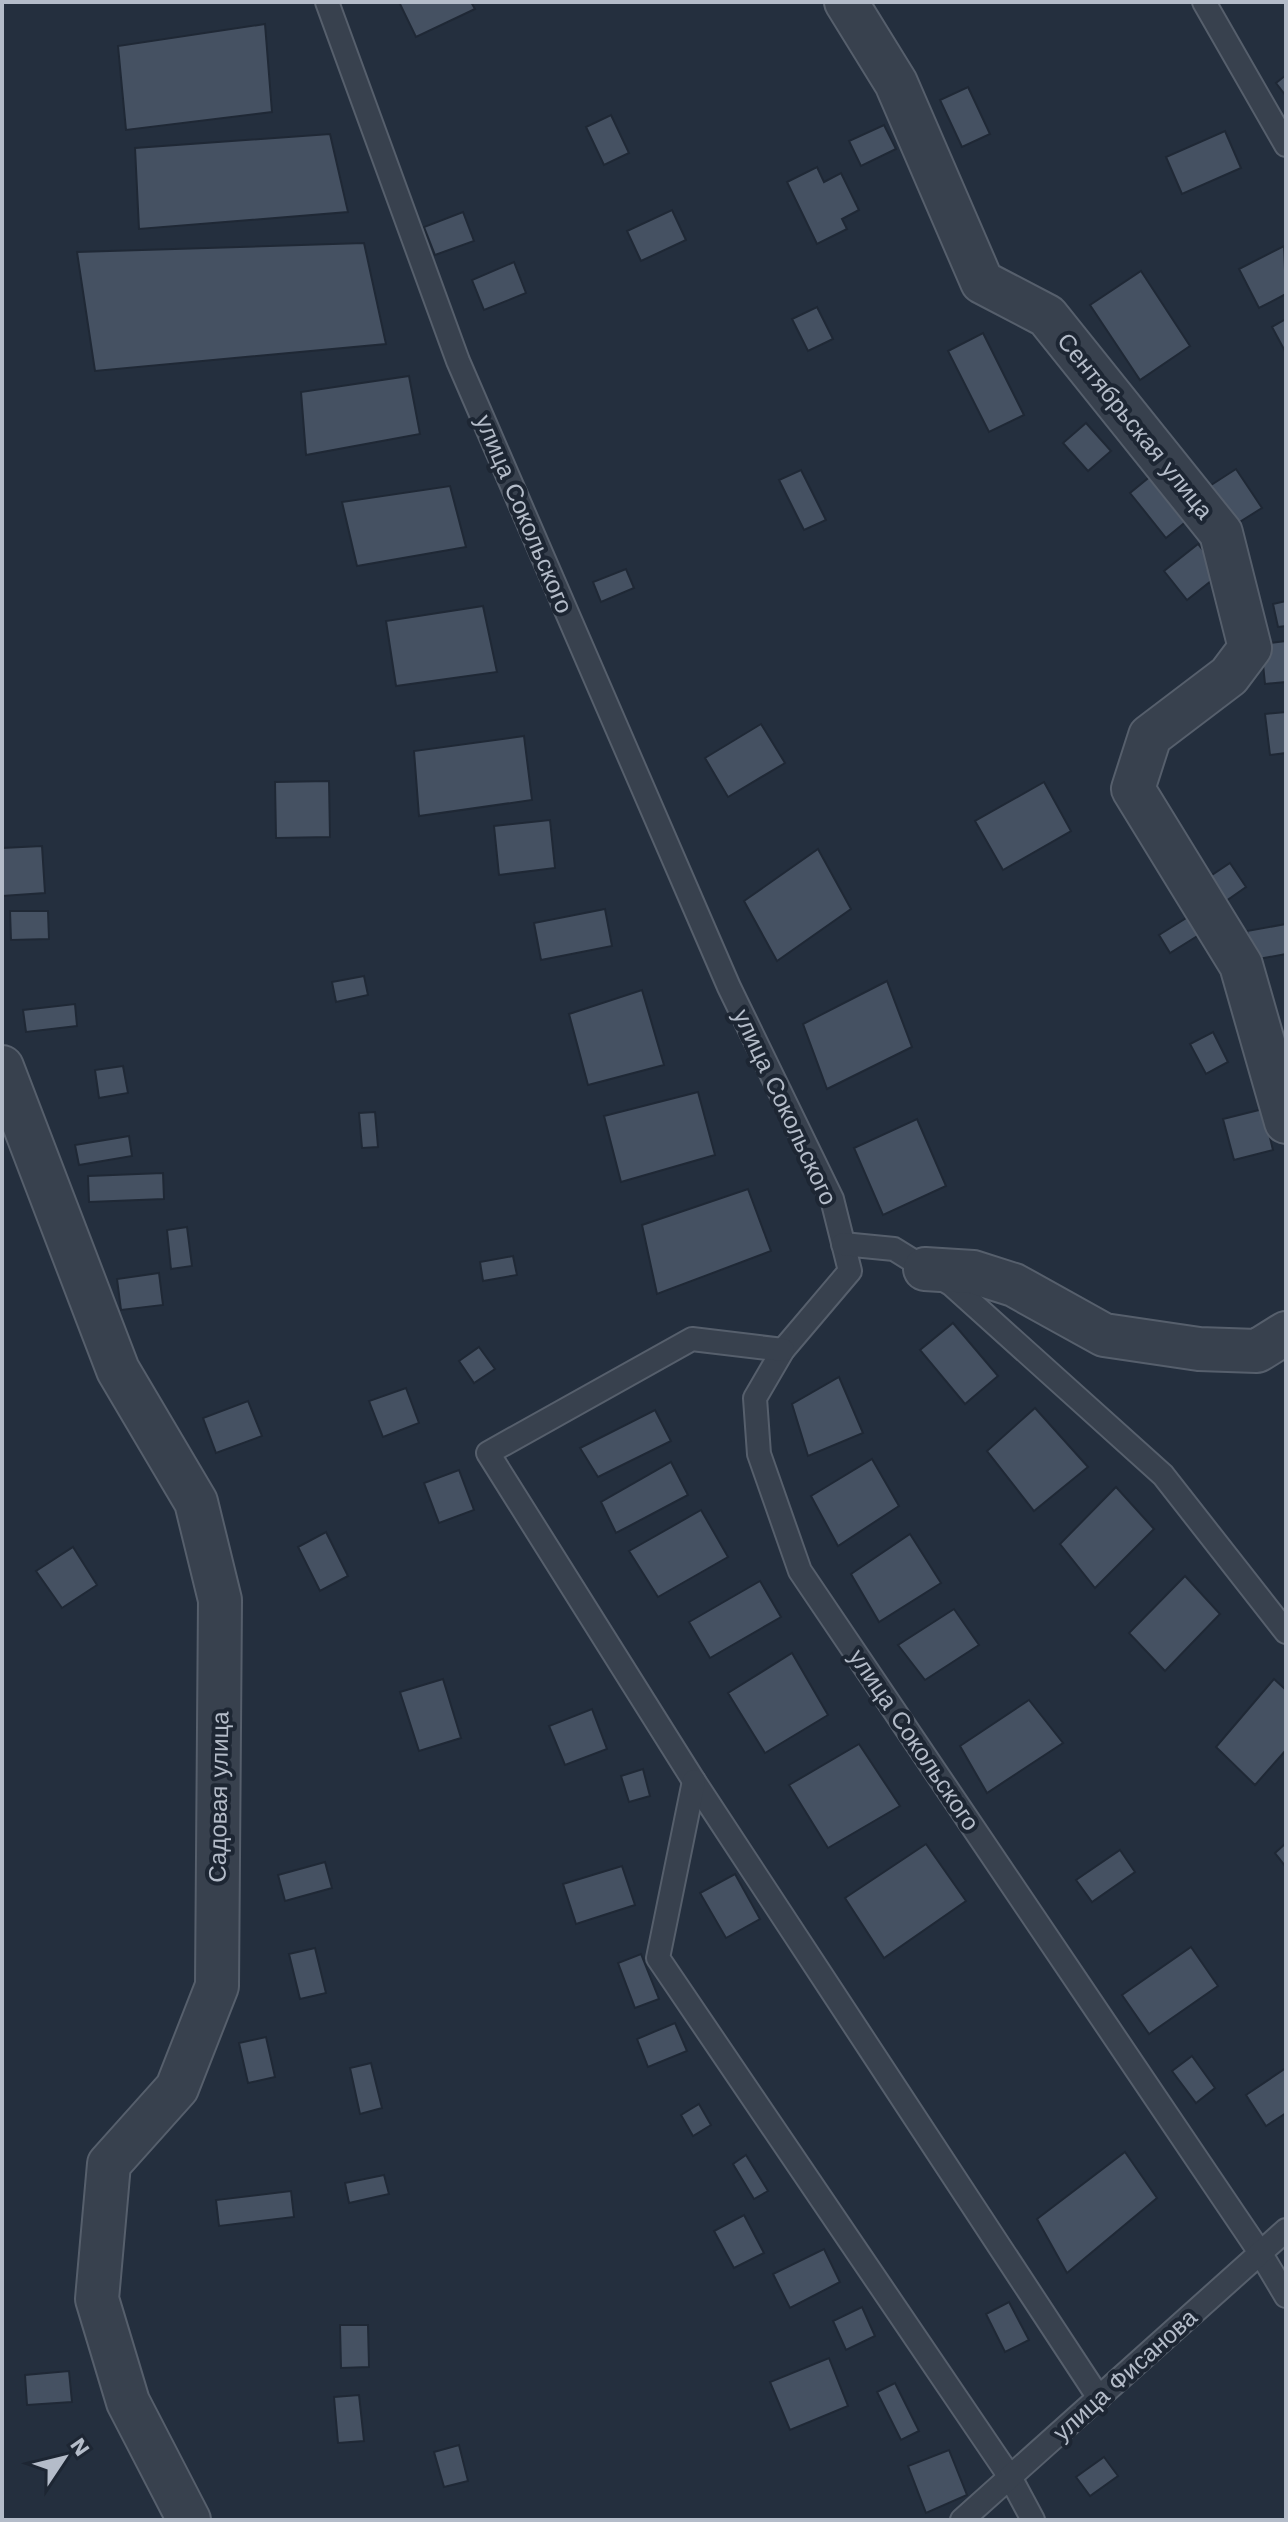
<svg xmlns="http://www.w3.org/2000/svg" width="1288" height="2522" font-family="'Work Sans',sans-serif">
<rect width="100%" height="100%" fill="#242f3e"/>
<g fill="#455162" stroke="#1f2835" stroke-width="2">
<path d="M399,2H471L475,9L416,37Z"/>
<path d="M265,24L272,112L126,130L118,46Z"/>
<path d="M1286,75V96L1276,83Z"/>
<path d="M968,87L990,134L962,147L940,100Z"/>
<path d="M611,115L629,153L604,165L586,127Z"/>
<path d="M884,125L896,149L861,166L849,141Z"/>
<path d="M1225,131L1241,168L1182,194L1166,157Z"/>
<path d="M330,134L348,212L139,229L135,148Z"/>
<path d="M817,167L824,182L841,173L859,210L842,219L847,229L817,244L787,182Z"/>
<path d="M672,210L686,240L641,261L627,231Z"/>
<path d="M463,212L474,241L435,255L424,227Z"/>
<path d="M364,243L386,344L95,371L77,252Z"/>
<path d="M1284,246L1286,294L1259,308L1239,269Z"/>
<path d="M514,262L526,293L484,310L472,280Z"/>
<path d="M1141,271L1190,346L1140,380L1090,305Z"/>
<path d="M817,307L833,339L808,351L792,319Z"/>
<path d="M1286,319V353L1272,327Z"/>
<path d="M983,333L1024,415L989,432L948,351Z"/>
<path d="M409,376L420,434L306,455L301,392Z"/>
<path d="M1086,423L1111,451L1088,471L1063,443Z"/>
<path d="M1236,469L1262,508L1230,528L1205,489Z"/>
<path d="M801,470L826,520L804,530L779,480Z"/>
<path d="M1152,475L1188,520L1166,538L1130,493Z"/>
<path d="M450,486L466,547L357,566L342,502Z"/>
<path d="M1198,544L1221,573L1187,600L1164,571Z"/>
<path d="M626,569L634,588L601,602L593,582Z"/>
<path d="M1286,601V626L1278,627L1273,604Z"/>
<path d="M483,606L497,672L396,686L386,621Z"/>
<path d="M1286,641V682L1265,684L1261,644Z"/>
<path d="M1286,712V753L1270,755L1265,714Z"/>
<path d="M761,724L785,763L728,797L705,758Z"/>
<path d="M524,736L532,800L419,816L414,751Z"/>
<path d="M329,781L330,837L276,838L275,782Z"/>
<path d="M1044,782L1071,831L1003,870L975,821Z"/>
<path d="M550,820L555,868L499,875L494,826Z"/>
<path d="M42,846L45,893L2,896V848Z"/>
<path d="M818,849L851,909L777,961L744,901Z"/>
<path d="M1230,863L1246,887L1226,901L1209,877Z"/>
<path d="M605,909L612,946L541,960L534,923Z"/>
<path d="M10,911H48L49,939L11,940Z"/>
<path d="M1196,912L1207,930L1170,953L1159,935Z"/>
<path d="M1286,924V954L1253,960L1247,931Z"/>
<path d="M364,976L368,995L336,1002L332,982Z"/>
<path d="M887,981L912,1047L827,1089L803,1024Z"/>
<path d="M642,990L664,1065L588,1085L569,1014Z"/>
<path d="M75,1004L77,1026L26,1032L23,1010Z"/>
<path d="M1213,1032L1228,1062L1206,1074L1190,1044Z"/>
<path d="M123,1066L128,1093L99,1098L95,1070Z"/>
<path d="M698,1092L715,1155L621,1182L604,1116Z"/>
<path d="M1263,1109L1273,1150L1234,1160L1223,1119Z"/>
<path d="M375,1112L378,1147L362,1148L359,1113Z"/>
<path d="M917,1119L946,1186L883,1215L854,1148Z"/>
<path d="M129,1136L132,1156L79,1165L75,1145Z"/>
<path d="M163,1173L164,1199L89,1202L88,1176Z"/>
<path d="M748,1189L771,1251L657,1294L642,1225Z"/>
<path d="M187,1227L192,1266L171,1269L167,1230Z"/>
<path d="M513,1256L517,1275L483,1281L480,1262Z"/>
<path d="M159,1273L163,1305L121,1310L117,1279Z"/>
<path d="M953,1323L998,1376L965,1404L920,1350Z"/>
<path d="M479,1347L495,1369L474,1383L459,1361Z"/>
<path d="M839,1377L863,1433L808,1456L792,1404Z"/>
<path d="M406,1388L419,1423L383,1437L369,1401Z"/>
<path d="M248,1401L262,1436L216,1453L203,1418Z"/>
<path d="M1035,1408L1088,1467L1034,1511L987,1451Z"/>
<path d="M655,1410L671,1441L598,1477L580,1448Z"/>
<path d="M872,1459L899,1506L838,1546L811,1496Z"/>
<path d="M671,1462L688,1495L616,1533L601,1502Z"/>
<path d="M459,1470L474,1510L439,1523L424,1483Z"/>
<path d="M1116,1487L1154,1529L1095,1588L1060,1544Z"/>
<path d="M701,1510L728,1557L658,1597L629,1551Z"/>
<path d="M326,1532L348,1576L320,1591L298,1547Z"/>
<path d="M910,1534L941,1583L879,1622L851,1574Z"/>
<path d="M73,1547L97,1585L62,1608L36,1571Z"/>
<path d="M1185,1576L1220,1614L1165,1671L1129,1633Z"/>
<path d="M760,1581L781,1617L710,1658L689,1622Z"/>
<path d="M954,1609L979,1645L925,1680L898,1645Z"/>
<path d="M792,1653L828,1715L765,1753L728,1693Z"/>
<path d="M443,1679L461,1738L419,1751L400,1692Z"/>
<path d="M1274,1679L1286,1690V1750L1255,1785L1216,1747Z"/>
<path d="M1029,1700L1063,1743L987,1793L960,1746Z"/>
<path d="M592,1709L607,1749L565,1765L549,1726Z"/>
<path d="M859,1744L900,1806L828,1848L789,1785Z"/>
<path d="M643,1769L650,1796L629,1802L621,1776Z"/>
<path d="M1286,1843V1867L1275,1853Z"/>
<path d="M926,1844L966,1901L884,1958L845,1898Z"/>
<path d="M1120,1850L1135,1872L1092,1902L1076,1880Z"/>
<path d="M325,1862L332,1888L285,1901L278,1875Z"/>
<path d="M622,1866L635,1905L576,1924L563,1884Z"/>
<path d="M735,1874L760,1919L726,1938L700,1893Z"/>
<path d="M1191,1947L1218,1986L1149,2034L1122,1995Z"/>
<path d="M315,1948L326,1993L300,1999L289,1954Z"/>
<path d="M641,1954L659,1999L635,2008L618,1963Z"/>
<path d="M675,2023L687,2051L648,2067L637,2039Z"/>
<path d="M266,2037L275,2077L248,2083L239,2043Z"/>
<path d="M1192,2056L1215,2088L1196,2103L1172,2071Z"/>
<path d="M371,2063L382,2108L360,2114L350,2068Z"/>
<path d="M1286,2068V2113L1266,2126L1246,2095Z"/>
<path d="M699,2104L711,2125L693,2136L681,2115Z"/>
<path d="M1125,2152L1157,2198L1067,2273L1037,2219Z"/>
<path d="M746,2155L768,2191L754,2199L733,2164Z"/>
<path d="M384,2175L389,2194L349,2203L345,2183Z"/>
<path d="M291,2191L294,2217L219,2226L216,2200Z"/>
<path d="M744,2215L764,2253L734,2268L714,2231Z"/>
<path d="M824,2249L840,2282L790,2308L773,2274Z"/>
<path d="M1009,2302L1029,2340L1005,2352L986,2314Z"/>
<path d="M862,2307L875,2336L846,2350L833,2321Z"/>
<path d="M340,2325H368L369,2367L341,2368Z"/>
<path d="M829,2358L848,2406L790,2430L770,2382Z"/>
<path d="M69,2371L72,2402L27,2405L25,2375Z"/>
<path d="M895,2383L919,2431L901,2440L877,2392Z"/>
<path d="M359,2395L364,2441L338,2443L334,2397Z"/>
<path d="M459,2445L468,2481L444,2487L434,2452Z"/>
<path d="M949,2450L967,2495L926,2513L908,2466Z"/>
<path d="M1104,2457L1118,2476L1090,2496L1076,2477Z"/>
</g>
<g fill="none" stroke-linecap="round" stroke-linejoin="round">
<g stroke="#565f6c" stroke-width="26">
<g id="lane">
<path d="M327,2L458,361L729,987L832,1199L850,1271L783,1350L755,1398L759,1454L800,1571L1261,2254L1286,2296"/>
<path d="M1204,2L1286,145"/>
<path d="M843,1244L894,1249L952,1285L1163,1475L1286,1632"/>
<path d="M783,1350L692,1339L488,1453L694,1781L1099,2398"/>
<path d="M694,1781L658,1958L1010,2477L1033,2520"/>
<path d="M962,2520L1286,2230"/>
</g>
</g>
<g stroke="#565f6c" stroke-width="46">
<g id="street">
<path d="M846,2L896,83L982,282L1047,316L1221,533L1250,648L1229,676L1150,736L1133,789L1241,965L1286,1122"/>
<path d="M2,1067L118,1370L196,1502L220,1600L217,1986L177,2088L109,2164L97,2299L128,2402L189,2520"/>
<path d="M925,1269L973,1272L1014,1285L1104,1335L1199,1349L1257,1351L1286,1333"/>
</g>
</g>
<use href="#lane" stroke="#38414e" stroke-width="22"/>
<use href="#street" stroke="#38414e" stroke-width="42"/>
</g>
<g text-anchor="middle" stroke-width="8" stroke-linejoin="round" paint-order="stroke">
<g font-size="24" fill="#b4bcc9" stroke="#1d2633">
<text transform="translate(1135 426) rotate(51)" y="8">Сентябрьская улица</text>
<text transform="translate(524 514) rotate(67)" y="8">улица Сокольского</text>
<text transform="translate(785 1107) rotate(65)" y="8">улица Сокольского</text>
<text transform="translate(914 1740) rotate(56)" y="8">улица Сокольского</text>
<text transform="translate(219 1797) rotate(-89)" y="8">Садовая улица</text>
<text transform="translate(1125 2375) rotate(-42)" y="8">улица Фисанова</text>
</g>
</g>
<rect width="1288" height="2522" fill="none" stroke="#b4bcc9" stroke-width="8"/>
<g transform="translate(64 2458) rotate(55)" stroke="#1d2633" stroke-width="6" paint-order="stroke">
<path d="M0-6L14 30L0 20L-14 30Z" fill="#b4bcc9"/>
<text y="-12" font-size="22" font-weight="bold" text-anchor="middle" fill="#b4bcc9">N</text>
</g>
</svg>
